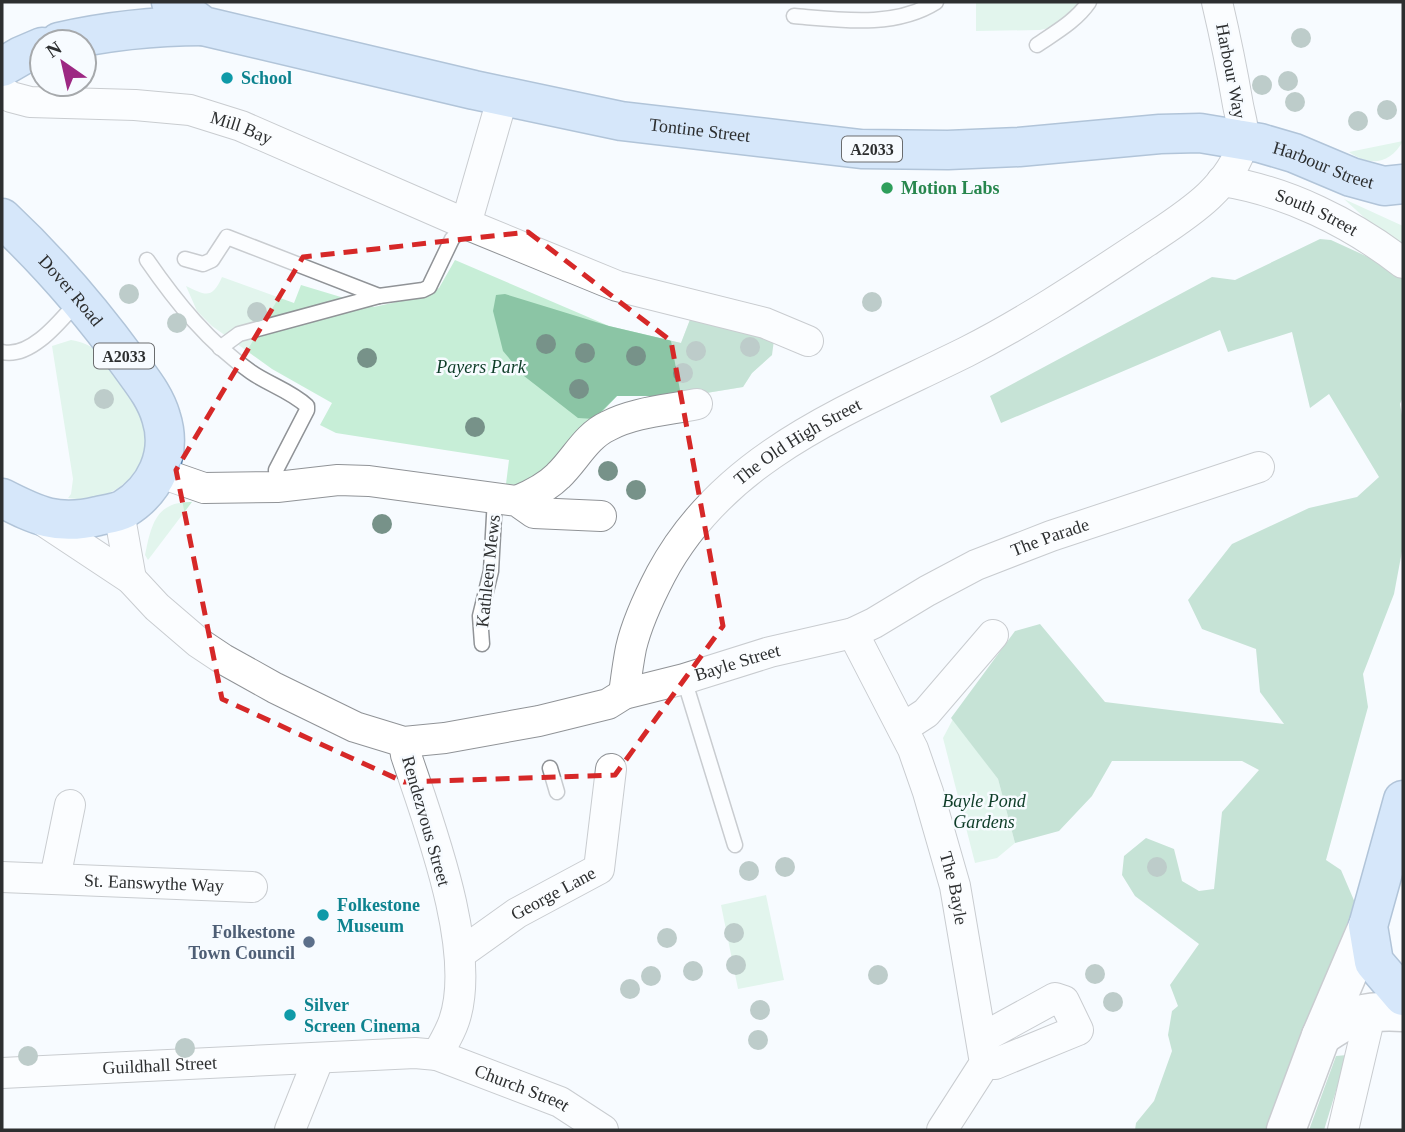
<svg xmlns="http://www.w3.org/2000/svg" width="1405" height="1132" font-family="'Times New Roman',serif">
<rect width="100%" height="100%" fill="#f7fbff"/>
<g fill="#c7eed7">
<path d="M976,2H1089L1063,25L1040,30L976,31Z"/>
<path d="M1403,141C1390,164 1370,167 1349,152Z"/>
<path d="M1344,199L1403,226V246L1378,230Z"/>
<path d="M455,260L609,326L681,343L691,317L705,318L724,329L753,324L772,355L752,373L743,387L688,396H617L545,474L520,485L506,484L509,460L336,433L320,425L332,403L272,369L212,326L197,311L186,286C205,295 212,300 222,277L294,303L301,285L374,307L419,297L439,288Z"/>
<path d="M71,340C94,344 99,353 112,371C122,383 134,397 140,411C161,461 119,507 68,498L71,494L73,479L52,346Z"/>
<path d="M192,502L148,560L145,555C151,525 156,501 192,502Z"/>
<path d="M953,719L998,779L1015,843L997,858L975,863L943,738Z"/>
<path d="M766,895L784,980L738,989L721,905Z"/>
</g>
<g fill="#8bc5a5">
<path d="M1320,239L1331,240L1403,273V397L1400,404L1403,421V546L1394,594L1363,674L1368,707L1326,860L1341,870L1356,905L1278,1130H1135L1136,1123L1154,1101L1172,1051L1168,1035L1172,1011L1178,1006L1170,985L1199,944L1135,896L1122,875L1124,856L1146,838L1174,849L1182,881L1199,891L1214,889L1222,812L1259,770L1242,761H1112L1092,796L1059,831L1015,843L998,779L951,718L1015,631L1040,624L1105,702L1284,724L1260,692L1256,649L1202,629L1188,600L1232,544L1309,508L1357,497L1379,477L1329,394L1310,408L1292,332L1228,352L1220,330L1001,423L990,396L1212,277L1235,280Z"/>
<path d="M505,294L609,326L681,343L691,317L705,318L724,329L753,324L774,340L772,355L752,373L743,387L688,396H617L594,419L578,418L524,376L503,351L493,311L496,295Z"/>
<path d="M1347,1055L1324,1130H1309L1336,1056Z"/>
</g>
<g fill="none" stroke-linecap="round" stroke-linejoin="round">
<g stroke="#909397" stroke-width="17">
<g id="lane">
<path d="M794,16C841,20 895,28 936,2"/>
<path d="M1037,45C1056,32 1076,21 1089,2"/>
<path d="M185,259L203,264L212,260L227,237L379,296"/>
<path d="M147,260C176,302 209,343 251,372C268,384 291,391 307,406V410L276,470L277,487"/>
<path d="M220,348L239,334L379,296L423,290L429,287L452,239L466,224"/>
<path d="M2,352C31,359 61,320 78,301"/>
<path d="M482,644L480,616L491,571L495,498"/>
<path d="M684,679L735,845"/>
<path d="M550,768L557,792"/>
</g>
</g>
<g stroke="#909397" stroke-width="32">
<g id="street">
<path id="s1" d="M2,91L11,97L30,102L135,105L190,110L241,126L466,224L617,286L765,323L808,341"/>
<path id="s2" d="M1222,181C1287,191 1351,223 1403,263"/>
<path d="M466,224L503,96"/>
<path d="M158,472L204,488L277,487L338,480L369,481L517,501L534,513L601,516"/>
<path d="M517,501C531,495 547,487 558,476C575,460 586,436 608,426C634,412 669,410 697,404"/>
<path d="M119,512L131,579"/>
<path id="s3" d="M39,518L131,579L157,607L199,643L223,659L275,688L355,727L404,742L445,738L539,721L608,704L624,694L684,679L770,652L853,633L874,623L927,591L976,565L1051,536L1259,467"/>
<path id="s4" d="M853,633L913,749L928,792L955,886L985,1063L942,1130"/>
<path id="s5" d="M624,694C626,679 628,663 631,648C637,622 649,597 661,574C725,454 851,409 966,352C1029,320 1087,281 1146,242C1183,217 1231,189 1243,142C1245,131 1240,116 1238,105C1232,70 1225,36 1217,2"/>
<path d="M903,728L926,713L993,635"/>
<path id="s6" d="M2,877L252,887"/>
<path d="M55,878L70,805"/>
<path id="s7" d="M461,953L517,913L599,869L611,769"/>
<path d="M982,1038L1055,998L1064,1001L1078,1030L995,1064L985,1063"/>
<path id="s8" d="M437,1055L560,1102L603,1130"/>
<path id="s9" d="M2,1073L415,1053L437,1055C443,1044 450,1033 454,1021C478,951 429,824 406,755L404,742"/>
<path d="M290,1130L318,1060"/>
<path d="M1343,1130L1367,1028"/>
</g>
</g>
<g stroke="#909397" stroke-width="41">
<g id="secondary">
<path d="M1321,1036C1353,1014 1364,1010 1403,1012"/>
<path d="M1286,1130L1321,1036L1368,926"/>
</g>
</g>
<g stroke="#5c82aa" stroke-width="41">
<g id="primary">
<path id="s10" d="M171,2L203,26L474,90L621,121L861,149L948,150L1019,147L1160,134L1200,133L1260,143L1294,153L1351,177L1384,186L1403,184"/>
<path d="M59,42C107,31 154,26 203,26"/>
<path d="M2,67L21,56L42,47"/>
<path id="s11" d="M2,218C48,261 91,311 129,363C141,380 155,396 161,417C173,454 155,490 124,509C116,513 107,514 98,516C58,526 37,516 2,498"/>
<path d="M1403,800L1368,926L1374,962L1403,996"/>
</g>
</g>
<use href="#lane" stroke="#fff" stroke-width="14"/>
<use href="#street" stroke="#fff" stroke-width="30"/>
<use href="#secondary" stroke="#fff" stroke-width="38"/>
<use href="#primary" stroke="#adcff3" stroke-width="38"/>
</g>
<g fill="#779289">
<circle cx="1301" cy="38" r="10"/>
<circle cx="1288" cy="81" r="10"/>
<circle cx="1262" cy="85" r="10"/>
<circle cx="1295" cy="102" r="10"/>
<circle cx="1387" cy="110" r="10"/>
<circle cx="1358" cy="121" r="10"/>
<circle cx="129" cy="294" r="10"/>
<circle cx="872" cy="302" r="10"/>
<circle cx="257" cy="312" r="10"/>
<circle cx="177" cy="323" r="10"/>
<circle cx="546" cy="344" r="10"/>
<circle cx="750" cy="347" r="10"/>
<circle cx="696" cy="351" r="10"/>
<circle cx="585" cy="353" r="10"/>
<circle cx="636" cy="356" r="10"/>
<circle cx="367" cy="358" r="10"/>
<circle cx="683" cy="373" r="10"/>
<circle cx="579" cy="389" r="10"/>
<circle cx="104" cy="399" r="10"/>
<circle cx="475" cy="427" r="10"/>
<circle cx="608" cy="471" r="10"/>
<circle cx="636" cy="490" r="10"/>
<circle cx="382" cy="524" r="10"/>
<circle cx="785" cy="867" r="10"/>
<circle cx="1157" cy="867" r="10"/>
<circle cx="749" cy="871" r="10"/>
<circle cx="734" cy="933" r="10"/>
<circle cx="667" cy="938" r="10"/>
<circle cx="736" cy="965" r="10"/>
<circle cx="693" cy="971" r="10"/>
<circle cx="1095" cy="974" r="10"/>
<circle cx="878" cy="975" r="10"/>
<circle cx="651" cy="976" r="10"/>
<circle cx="630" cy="989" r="10"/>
<circle cx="1113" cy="1002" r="10"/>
<circle cx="760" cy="1010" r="10"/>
<circle cx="758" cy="1040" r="10"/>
<circle cx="185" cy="1048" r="10"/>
<circle cx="28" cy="1056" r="10"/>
</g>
<path d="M0 0H1405V1132H0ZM528,232L671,341L723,626L615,775L404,782L222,699L176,470L303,257Z" fill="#f7fbff" fill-opacity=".55" fill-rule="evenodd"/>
<path fill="none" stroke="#d62828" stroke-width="5" stroke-dasharray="14 9" stroke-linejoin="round" d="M528,232L671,341L723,626L615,775L404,782L222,699L176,470L303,257Z"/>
<g fill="#0f9aa8" stroke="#f7fbff" stroke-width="2.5">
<circle cx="227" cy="78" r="7"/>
<circle cx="323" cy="915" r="7"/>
<circle cx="290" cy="1015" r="7"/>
</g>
<circle fill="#2e9e5b" stroke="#f7fbff" stroke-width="2.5" cx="887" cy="188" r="7"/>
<circle fill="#5c6f8a" stroke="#f7fbff" stroke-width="2.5" cx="309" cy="942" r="7"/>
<g text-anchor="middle" stroke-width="5" stroke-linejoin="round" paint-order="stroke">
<g fill="#f7fbff" stroke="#6a6c6e" stroke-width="2">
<rect x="842" y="136.5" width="60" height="25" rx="5"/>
<rect x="94" y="343.5" width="60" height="25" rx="5"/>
</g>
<g font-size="16" font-weight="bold" fill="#2d2f30">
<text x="872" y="155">A2033</text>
<text x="124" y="362">A2033</text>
</g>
<g font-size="18" fill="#2d2f30" stroke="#f7fbff">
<text transform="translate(1231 71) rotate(79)" y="6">Harbour Way</text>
<text dy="6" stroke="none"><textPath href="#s1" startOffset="245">Mill Bay</textPath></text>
<text dy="6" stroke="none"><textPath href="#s10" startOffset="548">Tontine Street</textPath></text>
<text dy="6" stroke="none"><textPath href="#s10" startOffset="1178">Harbour Street</textPath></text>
<text dy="6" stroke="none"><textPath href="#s2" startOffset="100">South Street</textPath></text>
<text dy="6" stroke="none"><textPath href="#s11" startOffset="100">Dover Road</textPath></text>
<text dy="6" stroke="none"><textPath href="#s5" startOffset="320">The Old High Street</textPath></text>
<text dy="6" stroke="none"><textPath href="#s3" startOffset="1116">The Parade</textPath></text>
<text transform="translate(488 571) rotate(-84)" y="6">Kathleen Mews</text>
<text dy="6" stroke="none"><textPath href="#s3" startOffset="777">Bayle Street</textPath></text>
<text transform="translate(426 821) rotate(74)" y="6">Rendezvous Street</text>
<text dy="6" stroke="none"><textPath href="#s6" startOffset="152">St. Eanswythe Way</textPath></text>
<text dy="6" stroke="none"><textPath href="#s4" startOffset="276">The Bayle</textPath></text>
<text dy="6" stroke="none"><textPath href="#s7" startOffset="110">George Lane</textPath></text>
<text dy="6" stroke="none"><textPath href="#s9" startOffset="158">Guildhall Street</textPath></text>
<text dy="6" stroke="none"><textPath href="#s8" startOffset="91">Church Street</textPath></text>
</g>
<g font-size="18" font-weight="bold" fill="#0d838f" stroke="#f7fbff" text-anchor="start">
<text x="241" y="84">School</text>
<text x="337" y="911">Folkestone<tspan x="337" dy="21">Museum</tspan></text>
<text x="304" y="1011">Silver<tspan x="304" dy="21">Screen Cinema</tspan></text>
</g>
<g font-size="18" font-weight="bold" fill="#27864d" stroke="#f7fbff" text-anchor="start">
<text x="901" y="194">Motion Labs</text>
</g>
<g font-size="18" font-style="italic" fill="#0e3d28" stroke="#f7fbff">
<text x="481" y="373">Payers Park</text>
<text x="984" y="807">Bayle Pond<tspan x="984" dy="21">Gardens</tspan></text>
</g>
<g font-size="18" font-weight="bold" fill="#4e5e75" stroke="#f7fbff" text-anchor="end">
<text x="295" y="938">Folkestone<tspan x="295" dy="21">Town Council</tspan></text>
</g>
</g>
<rect width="1405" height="1132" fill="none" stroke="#2d2f30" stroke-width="7"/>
<g transform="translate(63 63) rotate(326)"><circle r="33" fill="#f7fbff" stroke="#a6a9ac" stroke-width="2"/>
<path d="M0-5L12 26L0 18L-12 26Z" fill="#9d2883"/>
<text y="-10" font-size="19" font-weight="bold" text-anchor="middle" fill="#2d2f30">N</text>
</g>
</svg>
